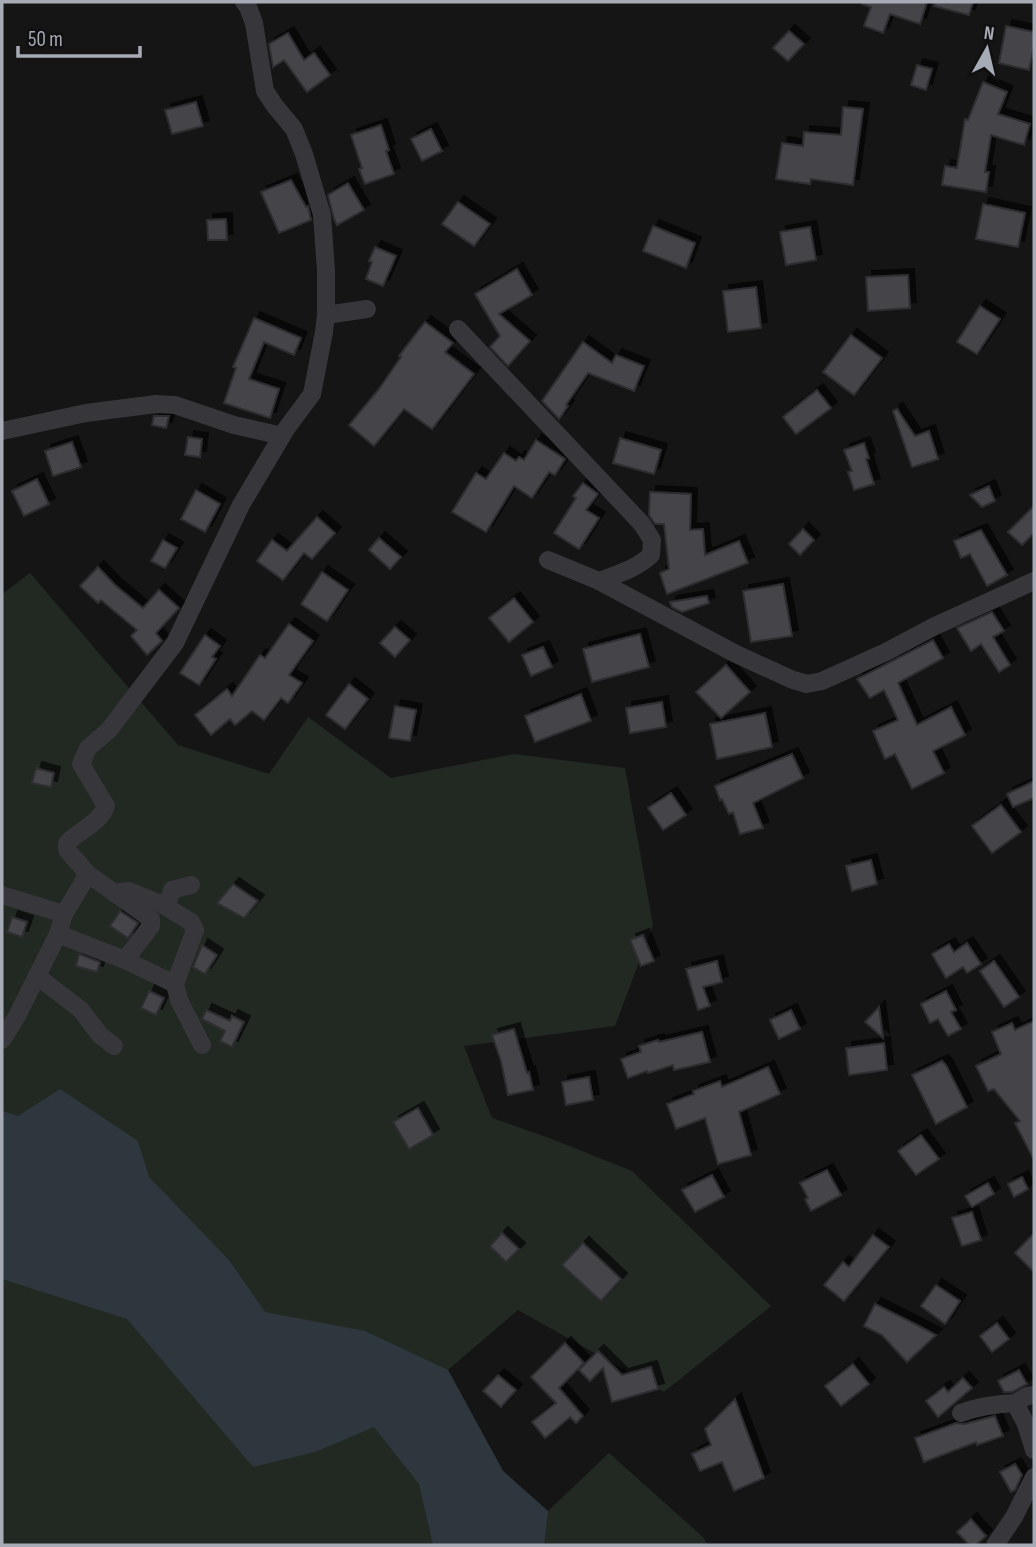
<svg xmlns="http://www.w3.org/2000/svg" width="1036" height="1547" font-family="'Sofia Sans Condensed',sans-serif">
<defs>
<filter id="shadow"><feDropShadow dx="6" dy="-6" stdDeviation="0" flood-color="#0009"/></filter>
</defs>
<rect width="100%" height="100%" fill="#151516"/>
<path fill="#212922" d="M30,573L178,745L269,774L308,717L391,778L514,754L625,768L653,925L615,1026L464,1046L492,1118L552,1139L632,1171L771,1306L664,1392L518,1310L448,1370L503,1471L548,1511L609,1453L703,1537L708,1545H2V594Z"/>
<path fill="#2f373e" d="M60,1089L138,1141L149,1177L229,1260L265,1312L365,1331L448,1370L503,1471L548,1511L544,1545H433L419,1484L374,1427L315,1452L253,1467L127,1319L2,1279V1111L18,1116Z"/>
<g fill="#444549" stroke="#2f2f32" stroke-width="2" filter="url(#shadow)">
<path d="M862,2H927L920,24L890,14L883,33L864,26L871,7L862,4Z"/>
<path d="M935,2H973L969,15L934,6Z"/>
<path d="M1006,26L1034,32V46L1029,70L999,63Z"/>
<path d="M789,31L804,44L788,61L773,48Z"/>
<path d="M288,33L304,60L314,53L330,75L307,92L284,60L273,67L269,44Z"/>
<path d="M917,65L932,69L926,90L911,85Z"/>
<path d="M983,82L1007,92L998,114L1030,124L1024,145L991,135L985,172H989L986,192L942,185L945,166L957,168L965,119L968,120Z"/>
<path d="M196,102L203,126L172,134L165,110Z"/>
<path d="M843,107L863,109L853,185L811,179L810,184L776,179L782,143L803,146L804,132L841,135Z"/>
<path d="M381,125L389,150L386,151L394,174L365,184L359,169L362,168L351,135Z"/>
<path d="M431,129L442,151L422,161L411,139Z"/>
<path d="M291,180L306,207L308,206L311,220L279,233L261,192Z"/>
<path d="M348,183L364,210L337,225L334,219L328,195Z"/>
<path d="M458,202L490,224L474,246L442,224Z"/>
<path d="M983,204L1025,213L1018,247L976,239Z"/>
<path d="M226,219L227,240H208L207,220Z"/>
<path d="M653,226L695,243L686,268L643,251Z"/>
<path d="M810,227L816,260L786,265L780,232Z"/>
<path d="M375,247L396,256L383,286L366,279L372,262L369,261Z"/>
<path d="M517,269L532,295L499,314L530,341L508,366L490,347L500,336L475,294Z"/>
<path d="M908,275L910,308L868,311L866,277Z"/>
<path d="M756,287L761,328L728,332L723,291Z"/>
<path d="M980,306L1000,319L977,354L957,342Z"/>
<path d="M254,318L301,338L294,355L264,342L249,379L279,389L270,418L224,403L236,368L233,367Z"/>
<path d="M425,322L453,343L445,352L474,374L432,429L404,409L374,446L349,425L379,389L401,357L399,356Z"/>
<path d="M851,335L882,358L854,395L823,372Z"/>
<path d="M583,342L612,363L616,355L644,366L634,391L588,373L566,405L568,406L559,419L542,401Z"/>
<path d="M817,390L831,408L796,434L783,417Z"/>
<path d="M897,409L915,436L929,431L938,459L912,467L893,411Z"/>
<path d="M154,416H169L166,428L152,425Z"/>
<path d="M188,437L202,439L200,457L185,455Z"/>
<path d="M620,438L661,450L654,474L613,463Z"/>
<path d="M536,440L565,459L555,475L549,472L532,498L514,486L486,532L452,512L476,473L486,479L504,453L516,461L519,457L524,460Z"/>
<path d="M72,442L81,467L53,476L45,451Z"/>
<path d="M864,443L869,458L866,459L874,484L854,490L848,472L852,471L844,450Z"/>
<path d="M37,479L49,504L24,516L12,491Z"/>
<path d="M583,483L598,494L586,510L599,518L579,549L554,533L576,498L573,496Z"/>
<path d="M989,486L995,501L982,507L970,495Z"/>
<path d="M196,490L220,504L205,532L181,519Z"/>
<path d="M650,492L691,494L690,530L703,529L705,555L739,541L748,563L667,594L660,573L669,569L664,524H655L649,515Z"/>
<path d="M1034,506V533L1022,545L1008,532Z"/>
<path d="M317,517L335,533L312,559L304,553L283,580L257,561L272,540L287,551Z"/>
<path d="M803,529L814,540L800,555L789,544Z"/>
<path d="M981,530L1007,575L987,586L970,554L961,558L954,541Z"/>
<path d="M379,538L401,557L390,569L369,550Z"/>
<path d="M163,540L177,548L165,568L151,561Z"/>
<path d="M98,567L115,585L143,608L159,590L179,608L156,633L162,641L147,655L131,636L137,630L101,600L98,603L80,586Z"/>
<path d="M322,572L348,590L327,621L301,604Z"/>
<path d="M783,584L792,636L751,642L743,591Z"/>
<path d="M707,596L709,603L682,612L672,607L670,602Z"/>
<path d="M514,598L533,622L509,642L489,618Z"/>
<path d="M992,612L1004,631L993,637L1010,665L999,672L981,644L971,651L957,628Z"/>
<path d="M289,624L313,641L289,675L302,683L288,703L281,698L264,720L252,711L235,725L230,719L211,735L195,715L227,689L232,696L260,655L265,658Z"/>
<path d="M395,627L410,640L395,657L380,643Z"/>
<path d="M640,634L649,667L592,682L583,649Z"/>
<path d="M205,635L220,646L212,657L216,659L199,685L180,673Z"/>
<path d="M933,640L943,658L898,683L917,725L951,707L965,735L933,751L944,773L912,789L895,754L885,759L873,731L898,720L884,690L870,698L857,679Z"/>
<path d="M543,647L552,667L531,676L522,655Z"/>
<path d="M726,665L750,692L721,718L696,692Z"/>
<path d="M349,684L368,699L345,729L326,715Z"/>
<path d="M581,694L591,721L535,742L525,716Z"/>
<path d="M662,702L666,727L630,733L626,708Z"/>
<path d="M395,706L416,710L410,741L389,738Z"/>
<path d="M765,713L772,747L717,759L710,724Z"/>
<path d="M792,754L803,778L753,803L763,828L740,834L733,812L729,814L722,799L720,800L715,786Z"/>
<path d="M36,768L54,773L51,787L32,783Z"/>
<path d="M1034,781V798L1013,807L1007,794Z"/>
<path d="M671,793L686,815L663,830L648,808Z"/>
<path d="M1001,805L1021,832L992,853L972,826Z"/>
<path d="M871,860L877,884L852,891L846,866Z"/>
<path d="M233,884L258,901L244,918L217,903Z"/>
<path d="M120,911L138,923L128,938L110,926Z"/>
<path d="M12,917L27,922L22,937L7,932Z"/>
<path d="M643,935L654,961L641,966L630,940Z"/>
<path d="M967,943L981,964L967,973L963,967L946,978L932,954L949,944L954,952Z"/>
<path d="M202,945L217,955L205,974L193,967Z"/>
<path d="M79,954L100,962L97,972L76,966Z"/>
<path d="M717,961L722,982L703,987L710,1006L698,1010L686,969Z"/>
<path d="M994,961L1019,997L1004,1007L980,971Z"/>
<path d="M149,991L164,998L156,1015L141,1008Z"/>
<path d="M946,991L956,1010L951,1012L961,1029L948,1036L938,1019L930,1023L921,1004Z"/>
<path d="M879,1007L883,1038L865,1022Z"/>
<path d="M206,1010L230,1021L232,1016L244,1022L232,1047L220,1041L225,1031L202,1019Z"/>
<path d="M791,1010L800,1029L779,1039L770,1020Z"/>
<path d="M1034,1021V1160L1015,1123L1020,1121L994,1089L988,1091L976,1066L1001,1054L992,1032L1012,1023L1015,1030Z"/>
<path d="M514,1029L527,1073L529,1072L533,1090L508,1095L501,1061L492,1035Z"/>
<path d="M702,1032L710,1062L674,1070L673,1065L648,1073L647,1071L628,1078L621,1059L641,1052L639,1046L658,1040L659,1042Z"/>
<path d="M884,1043L887,1070L849,1075L846,1048Z"/>
<path d="M942,1061L946,1065L967,1107L936,1124L912,1075Z"/>
<path d="M768,1067L780,1094L739,1112L751,1155L718,1164L705,1118L676,1129L667,1104L694,1094L693,1091L720,1081L722,1087Z"/>
<path d="M589,1077L593,1100L566,1105L562,1082Z"/>
<path d="M418,1108L433,1135L409,1149L393,1122Z"/>
<path d="M921,1135L939,1159L916,1175L898,1151Z"/>
<path d="M827,1170L841,1195L811,1211L805,1199L808,1198L800,1183Z"/>
<path d="M712,1175L724,1197L695,1212L682,1190Z"/>
<path d="M1022,1177L1028,1189L1014,1197L1008,1184Z"/>
<path d="M988,1183L994,1194L972,1207L965,1196Z"/>
<path d="M972,1212L981,1240L962,1246L952,1218Z"/>
<path d="M502,1233L519,1249L506,1262L490,1246Z"/>
<path d="M1034,1233V1272L1015,1253Z"/>
<path d="M873,1235L889,1247L844,1301L824,1285L843,1262L849,1267Z"/>
<path d="M583,1243L621,1279L601,1301L562,1265Z"/>
<path d="M936,1285L960,1301L945,1324L921,1306Z"/>
<path d="M875,1304L915,1324L936,1335L907,1362L882,1335L864,1326Z"/>
<path d="M997,1323L1009,1339L992,1352L980,1336Z"/>
<path d="M565,1343L584,1363L559,1388L583,1416L576,1423L570,1417L545,1438L532,1422L556,1403L531,1377Z"/>
<path d="M598,1351L622,1375L651,1367L658,1389L612,1402L603,1368L590,1381L579,1370Z"/>
<path d="M853,1364L869,1384L841,1406L825,1386Z"/>
<path d="M1019,1370L1027,1384L1012,1392H1004L998,1381Z"/>
<path d="M498,1375L516,1390L501,1407L483,1391Z"/>
<path d="M963,1378L972,1388L938,1417L926,1401L944,1387L948,1392Z"/>
<path d="M735,1399L764,1478L734,1491L722,1462L700,1471L692,1454L711,1445L705,1429Z"/>
<path d="M995,1416L1003,1436L977,1445L976,1442L924,1462L915,1438L956,1423L964,1424Z"/>
<path d="M1015,1464L1022,1475L1015,1490L1011,1492L1000,1472Z"/>
<path d="M971,1519L986,1536L976,1545H969L957,1532Z"/>
</g>
<g fill="none" stroke-linecap="round" stroke-linejoin="round">
<g stroke="#36363b" stroke-width="18">
<path d="M326,315L367,309"/>
<path d="M458,329L642,524L652,540L651,555C636,569 618,574 599,581"/>
<path d="M2,431L86,413L156,404L175,405L234,425L282,436"/>
<path d="M548,560L599,581L736,654L793,680L807,684L822,681L886,652L935,626L1034,581"/>
<path d="M114,893L129,891L163,905L191,922L195,930L175,984L179,1000L202,1045"/>
<path d="M2,895L64,914"/>
<path d="M163,905L169,899L172,890L191,885"/>
<path d="M58,934L125,960L175,984"/>
<path d="M125,960L151,926V919L88,874L67,850V843C80,830 100,823 106,806L81,764L88,748L109,730L175,643L241,505L286,429L312,394L324,332L326,315V270L322,215L304,154L294,129L275,106L265,91L254,23L248,7L244,2"/>
<path d="M37,976L81,1010L100,1035L114,1046"/>
<path d="M2,1040L17,1016L58,934L64,914L88,874"/>
<path d="M1015,1403L1027,1396L1034,1395"/>
<path d="M961,1413C979,1406 996,1404 1015,1403L1026,1424L1034,1450"/>
<path d="M995,1545L1014,1517L1034,1477"/>
</g>
</g>
<rect width="1036" height="1547" fill="none" stroke="#a7abb6" stroke-width="7"/>
<g transform="translate(987 49) rotate(8)" stroke="#101011" stroke-width="5" paint-order="stroke">
<path d="M0-5L12 26L0 18L-12 26Z" fill="#a7abb6"/>
<text y="-10" font-size="19" font-weight="bold" text-anchor="middle" fill="#a7abb6">N</text>
</g>
<path d="M18 46v10h122v-10" fill="none" stroke="#a7abb6" stroke-width="3.5"/>
<text x="28" y="46" font-size="21" fill="#a7abb6" stroke="#101011" stroke-width="5" paint-order="stroke">50 m</text>
</svg>
